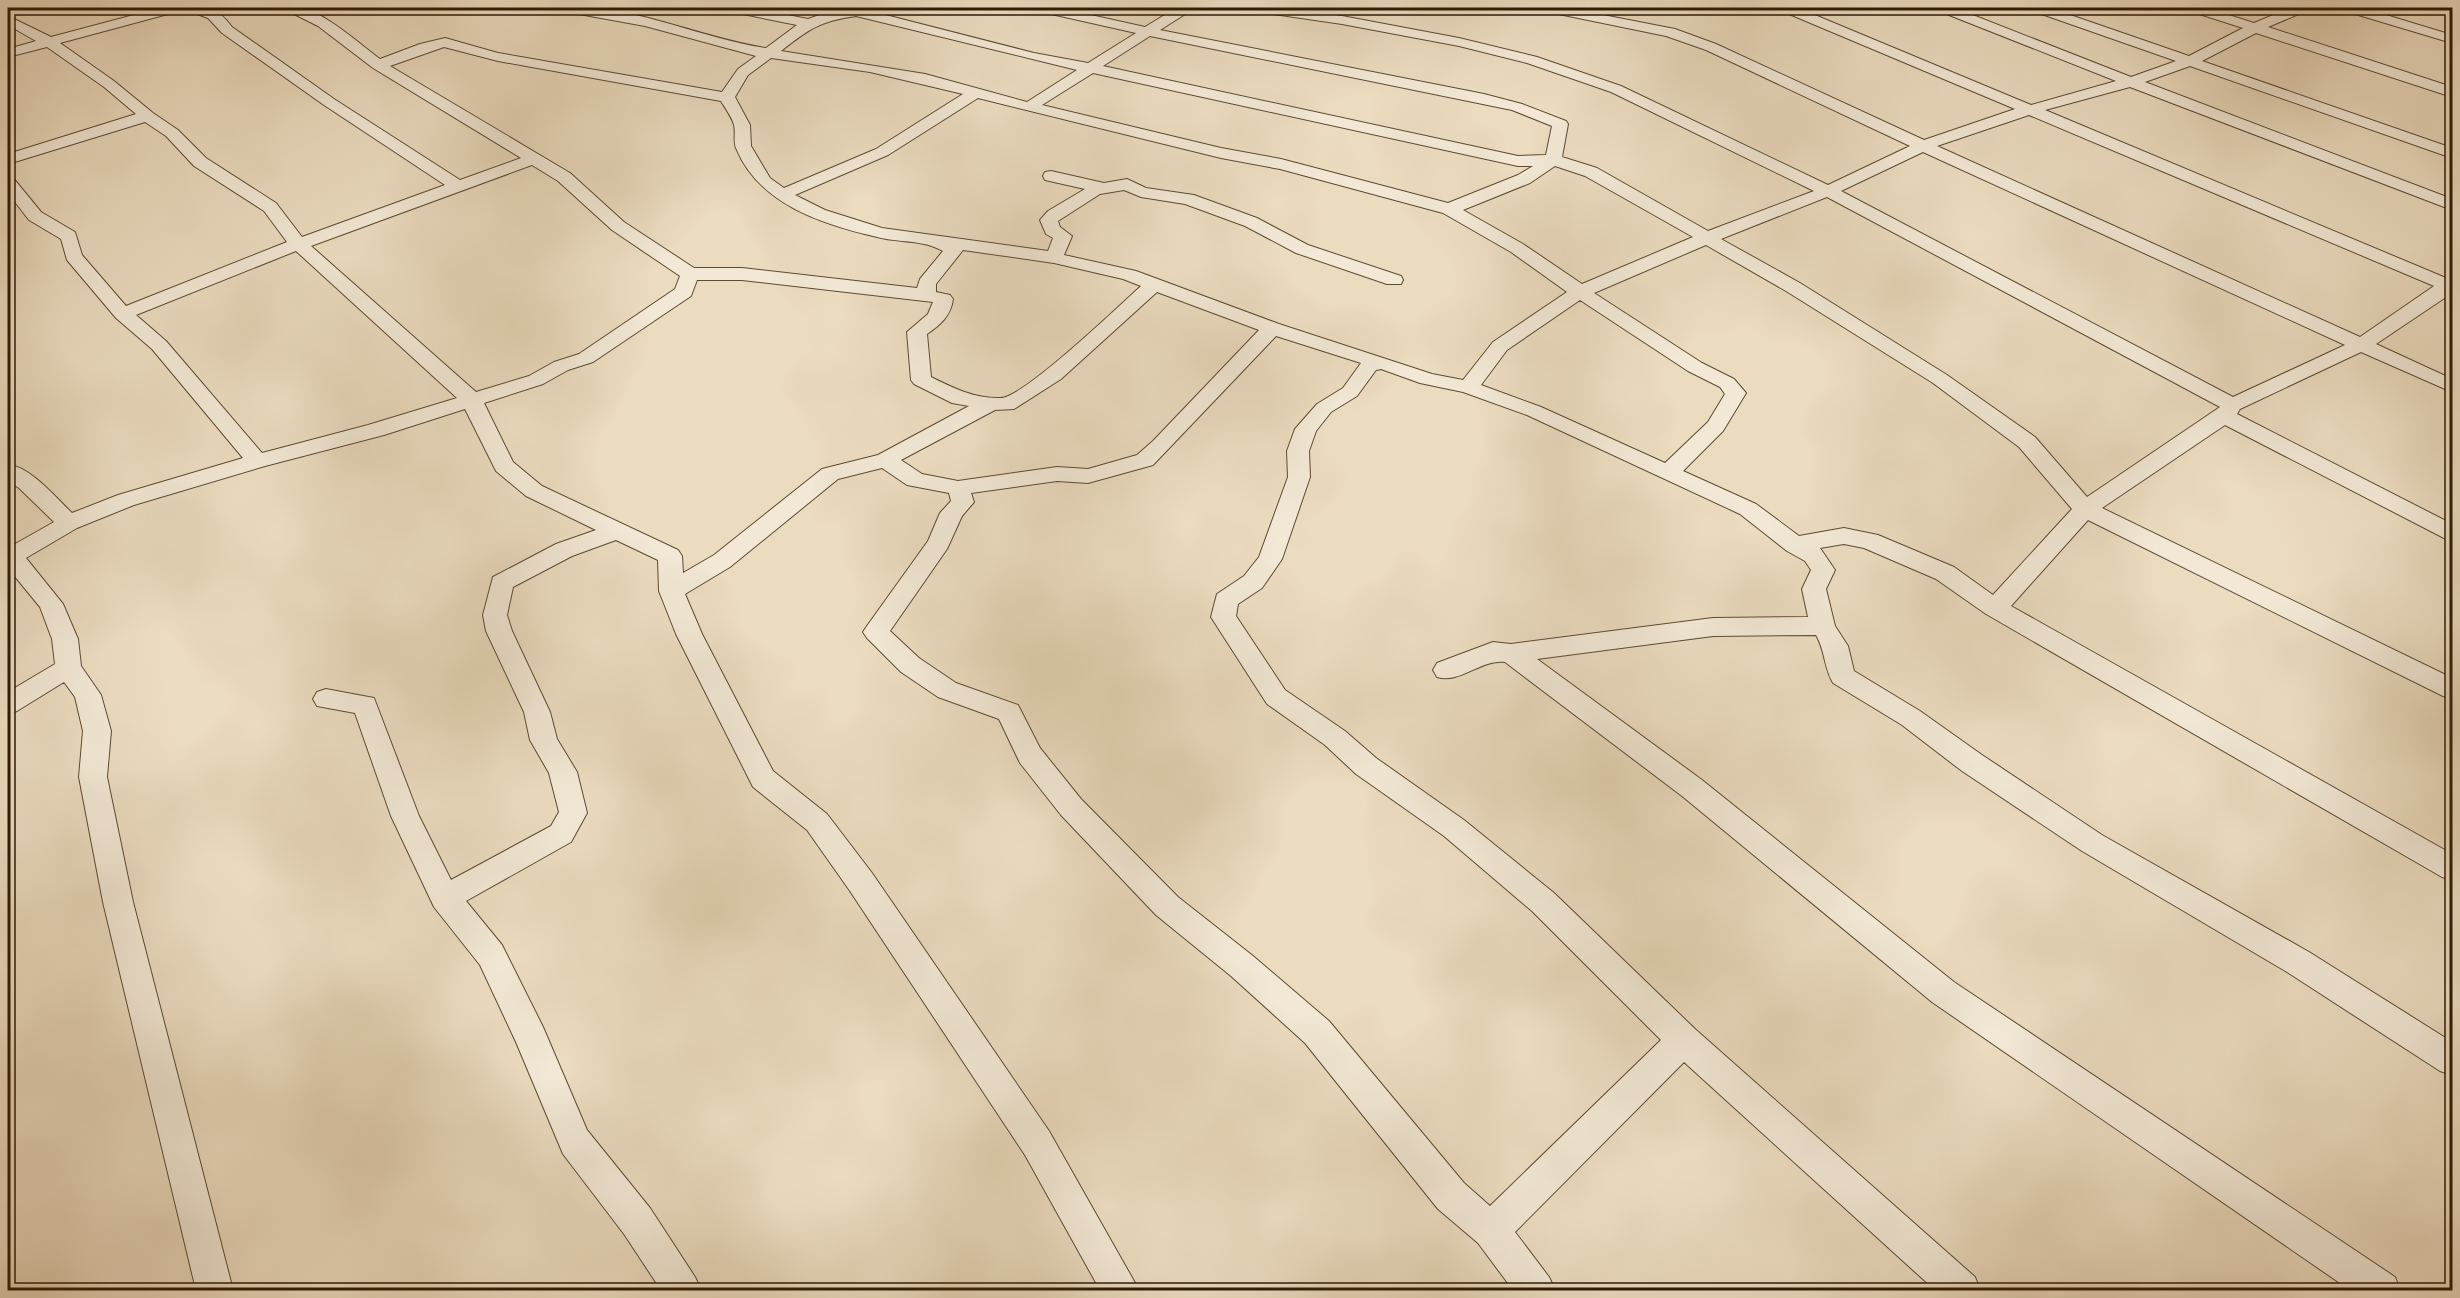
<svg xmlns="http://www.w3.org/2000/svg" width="2460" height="1298" font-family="'Old Standard TT',serif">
<rect width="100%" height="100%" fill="#ebdbbf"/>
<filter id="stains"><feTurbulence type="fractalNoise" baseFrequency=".00333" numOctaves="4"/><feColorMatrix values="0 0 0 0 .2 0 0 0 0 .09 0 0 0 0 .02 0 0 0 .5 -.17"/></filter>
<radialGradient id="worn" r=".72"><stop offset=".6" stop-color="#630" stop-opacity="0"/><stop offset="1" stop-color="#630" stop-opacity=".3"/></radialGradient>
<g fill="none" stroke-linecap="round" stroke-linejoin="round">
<g stroke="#5d4a33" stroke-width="2">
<g id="minor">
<path d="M160,8H181L179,11L60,43L114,81L153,113L178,130L206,158L276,203L302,237L445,185L324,105L222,33L208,18L189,11L187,8C210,8 218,8 232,27L334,99L460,180L521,158L373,68L318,26L296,15L294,12L296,9C316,4 363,47 380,59L420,44L445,38L498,53L722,92L738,69L756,56L645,26L568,12L561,8C626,1 701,39 766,48L797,25L733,12L728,11L726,8H751L808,19L831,11L873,8L870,11L1034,53L1088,63L1136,33L1038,11L1036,8H1059L1145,27L1176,8H1192L1190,11L1160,30L1484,94L1522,104L1566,121L1568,124L1562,157L1597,168L1708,231L1814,191L1611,92L1527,63L1459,46L1342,24L1259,12L1252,8H1284L1342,16L1459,38L1537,57L1621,86L1828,185L1910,146L1706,50L1666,36L1549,12L1542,8H1567L1675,29L1716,44L1924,140L2015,109L1782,11L1780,8H1798L2031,105L2116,81L1939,11L1937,8H1955L2131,77L2176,61L2033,11L2031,8H2050L2189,56L2243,28L2190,11L2188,8H2207L2254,23L2290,8H2308L2306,11L2268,27L2452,87V97L2256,33L2202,61L2452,148V158L2190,66L2145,82L2452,199V210L2130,87L2045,110L2446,278L2452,276V293L2376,344L2452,379V392L2361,352L2240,409L2237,414L2452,524V541L2444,538L2225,425L2102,508L2452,678V699L2443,696L2088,520L2011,606L2452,854V880L2442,877L1986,614L1936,579L1864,548L1844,544L1820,548L1835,570L1826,589L1835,626L1848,646L1854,671L1920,711L1982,755L2102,835L2309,952L2452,1042V1075L2440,1071L2287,972L2082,851L1962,771L1902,725L1833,683C1824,668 1825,650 1816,635L1713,636L1537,659L1702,780L1954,982L2395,1277L2400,1290H2350L1932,1002L1682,796L1505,662C1481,659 1460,684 1437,677L1433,670L1437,663L1493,642L1511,644L1713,618L1808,617L1802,589L1811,570L1805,561L1787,551L1740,514L1527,415L1463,392L1420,383L1381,369L1376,370L1357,396L1331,412L1316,431L1309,451L1310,477L1282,559L1262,588L1238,604L1236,616L1285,690L1345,731L1376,758L1464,820L1554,893L1695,1029L1975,1277L1980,1290H1935L1684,1062L1515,1232L1549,1277L1555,1290H1513L1478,1243L1438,1209L1305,1043L1231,976L1156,915L1061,815L1020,763L999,719L938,697L901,672L867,638L863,632L867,626L928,541L940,513L951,501L949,493L907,485L882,468L838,479L730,567L685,594L702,634L773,771L827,814L872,873L1049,1131L1139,1290H1100L1025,1155L850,891L807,830L753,787L676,634L659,591L658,560L616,540L572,556L513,587L507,615L512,631L550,712L557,739L577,772L587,813L571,842L466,901L502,945L543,1027L587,1130L650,1208L695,1277L701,1290H661L624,1234L563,1154L516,1042L480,965L434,907L391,816L355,713L317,706L313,699L317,692L326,689L374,698L419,816L451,880L551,826L559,812L549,773L530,740L524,712L486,631L483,615L493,577L556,544L596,530L526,496L496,471L465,409L384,435L265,466L134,505L77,528L26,558L63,604L78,639L81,666L101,695L111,731L107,777L133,902L233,1290H196L103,902L79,777L83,731L75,697L64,682L17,711L8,714V692L55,664L52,639L40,607L8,568V548L54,522L19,488L8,481V464C33,469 54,496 72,513L118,495L243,458L152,349L116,318L67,260L61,239L29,220L8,193V178L14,179L41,212L75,232L82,255L126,306L287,242L264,211L194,166L166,136L145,122L8,164V154L136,114L104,87L47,47L8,57V49L36,41L8,25V16L51,37ZM856,16L1077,70L1027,102L925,74L781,51C809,29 820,21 856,16ZM1150,36L1512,110L1552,126L1546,155L1518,156L1103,66ZM444,47L498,61L721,101C725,108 732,117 734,125C736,132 733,141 736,148C759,204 821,224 877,237C899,243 922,239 943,251L920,279L917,288L742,268H694L624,222L570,173L390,66ZM771,58L870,72L963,94L876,149L784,188L770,178L751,146L750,125L735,97L748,75ZM1093,73L1518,166H1533L1518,175L1448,203L1281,159L1221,148L1042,105ZM978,98L1221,158L1280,169L1443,213L1511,252L1567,292L1493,342L1463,380L1432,374L1279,324L1136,271L1064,255L1072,236L1060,227L1058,221L1100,194L1124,190L1141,197L1185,204L1245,226L1296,253L1387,284H1401L1403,280L1401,276L1308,245L1257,218L1194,195L1146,188L1127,179L1104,183L1051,171L1045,172L1043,176L1045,180L1085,189L1048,211L1040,220L1046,234L1053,238L1048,251L882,228L825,210L795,195L888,155ZM2029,115L2434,286L2360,337L1937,146ZM1923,152L2345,345L2233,397L1841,191ZM532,165L558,181L612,230L680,276L675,289L579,354L554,362L529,376L476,392L311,246ZM1555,166L1585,176L1693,237L1582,284L1523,244L1463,210L1530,183ZM1827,197L2220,407L2087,497L2035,437L1947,375L1800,283L1721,239ZM1706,245L1786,291L1933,383L2019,447L2072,509L1993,595L1954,567L1878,535L1844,528L1799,536L1756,504L1683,471L1723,431L1746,393L1734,379L1702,363L1594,293ZM963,250L1054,263L1123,279L1141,286C1119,306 1024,397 1001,398C975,399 953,388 931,377L927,334C940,325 951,316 953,299L950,295L936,292V284ZM296,251L457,398L368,425L262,453L166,341L136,315ZM697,280H742L933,302L928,314L907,332L911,380L914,384L952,403L969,406L878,455L822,469L714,555L683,573L682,556L678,550L542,486L513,462L484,403L543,384L568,370L593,362L691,296ZM1157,292L1259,330L1153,441L1137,455L1088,469L1057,467L958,481L922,474L901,460L995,410L1014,409L1061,379ZM1580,300L1688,371L1720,387L1725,394L1708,422L1665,463L1541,407L1481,385L1507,350ZM1276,336L1361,363L1343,388L1317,404L1295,429L1287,451L1288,477L1259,557L1244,576L1217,594L1211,617L1267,704L1325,745L1356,774L1444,836L1532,911L1661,1040L1490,1206L1464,1183L1329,1021L1253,956L1178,897L1081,799L1040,748L1018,705L956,683L919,658L890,631L947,549L962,516L974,502L971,493L1057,481L1088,483L1153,465Z"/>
<path d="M2343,8H2363L2452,35V43L2345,11Z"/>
</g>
</g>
<use href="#minor" fill="#f2e8d5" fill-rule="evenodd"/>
</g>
<rect width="2460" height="1298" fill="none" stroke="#ebdbbf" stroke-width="30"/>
<rect x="9" y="9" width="2442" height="1280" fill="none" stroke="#2e1a04" stroke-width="3"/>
<rect x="15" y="15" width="2430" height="1268" fill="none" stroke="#2e1a04" stroke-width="1.5"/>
<rect width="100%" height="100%" filter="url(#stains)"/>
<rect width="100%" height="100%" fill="url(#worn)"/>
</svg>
